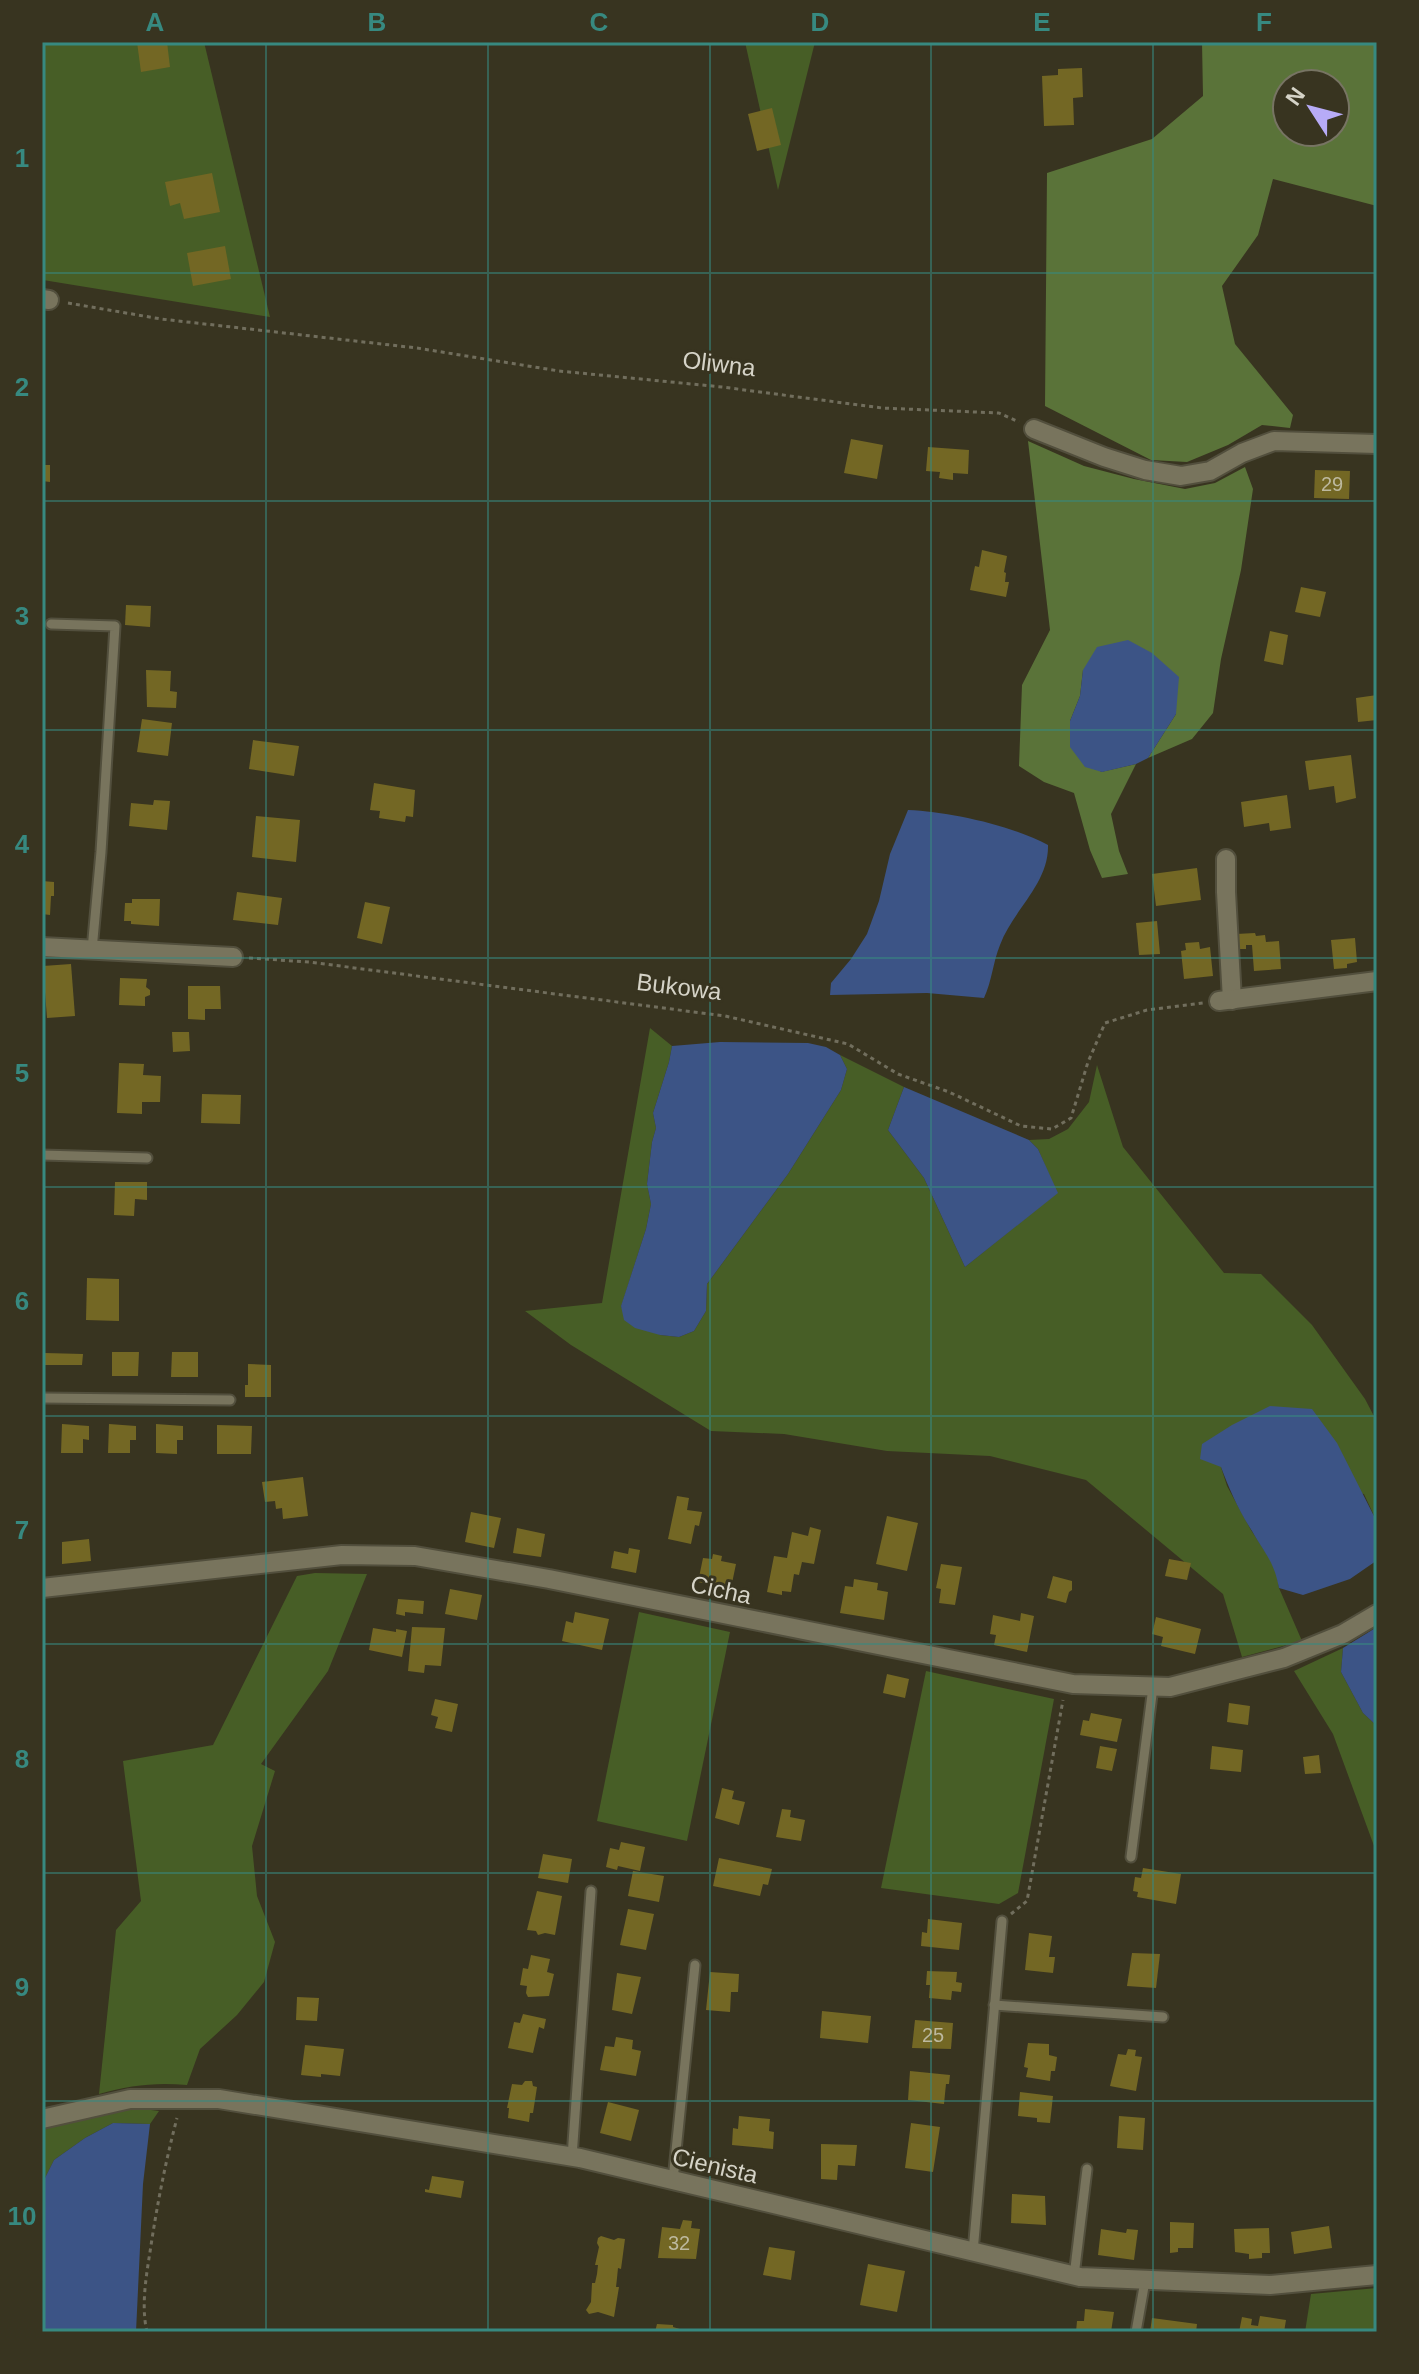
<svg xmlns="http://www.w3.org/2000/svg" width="1419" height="2374" font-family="Arial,sans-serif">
<rect width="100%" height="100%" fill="#383420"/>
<g fill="#475e26">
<path d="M42,42H204L270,317L43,280Z"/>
<path d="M745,42H815L778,190Z"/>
<path d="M650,1028L672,1046L669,1062L653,1113L656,1128L652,1142L647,1184L651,1204L646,1229L621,1307L660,1335L679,1337L694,1331L706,1311L707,1284L788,1174L841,1090L847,1069L840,1055L904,1087L888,1130L924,1178L965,1267L1057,1193L1038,1149L1029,1140L1049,1139L1068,1129L1089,1102L1097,1065L1123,1147L1224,1273L1261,1274L1312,1325L1365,1399L1377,1422V1522L1364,1494L1221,1467L1227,1486L1251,1530L1276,1568L1279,1588L1302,1641L1242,1657L1223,1594L1086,1480L990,1456L887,1451L784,1434L711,1431L571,1345L525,1311L602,1303Z"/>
<path d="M315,1573L367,1574L328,1671L261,1764L275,1771L252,1846L257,1896L275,1942L264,1982L237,2015L200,2049L187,2085C157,2082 129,2085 99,2094L116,1930L141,1901L123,1761L213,1745L297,1576Z"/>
<path d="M639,1612L730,1632L687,1841L597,1821Z"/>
<path d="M1343,1648L1341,1672L1363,1713L1377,1726V1854L1333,1734L1294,1671Z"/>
<path d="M926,1671L1054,1699L1018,1893L999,1904L881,1888Z"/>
<path d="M135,2108L159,2111L150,2124L113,2123L85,2138L54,2160L42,2184V2128Z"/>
<path d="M1377,2288V2332H1305L1311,2294Z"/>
</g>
<g fill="#5a7339" fill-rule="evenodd">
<path d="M1202,42H1377V206L1273,179L1258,235L1222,286L1235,344L1293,415L1290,428L1262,425L1228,445L1187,462L1151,460L1045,406L1047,173L1152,139L1203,96ZM1287,84H1335V132H1287Z"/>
<path d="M1028,441L1084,466L1134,479L1185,489L1215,483L1245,467L1253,489L1241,570L1221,659L1213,713L1192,739L1148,758L1176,714L1083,670L1080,696L1070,721L1101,772L1136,764L1111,814L1119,851L1128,874L1102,878L1090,850L1074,793L1044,782L1019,766L1022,685L1050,630Z"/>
</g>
<g fill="#3c5486">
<path d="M1128,640L1152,653L1179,677L1176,714L1148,758L1136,764L1102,772L1085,767L1070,747V721L1080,696L1083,670L1097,647Z"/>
<path d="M908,810C950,812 1011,825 1048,845C1049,884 1013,910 1000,945C993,962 992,981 984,998L927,993L830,995L831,983L851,959L867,934L879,901L890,854Z"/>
<path d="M720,1042L808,1043L826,1047L840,1055L847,1069L841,1090L788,1174L707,1284L706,1311L694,1331L679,1337L660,1335L635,1328L624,1320L621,1306L646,1229L651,1204L647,1184L652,1142L656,1128L653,1113L669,1062L672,1046Z"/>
<path d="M904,1087L1029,1140L1038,1149L1058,1193L965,1267L924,1178L888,1130Z"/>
<path d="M1270,1406L1312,1409L1337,1443L1377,1522L1376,1561L1350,1579L1303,1595L1279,1588C1274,1561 1265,1554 1252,1531C1239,1511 1229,1489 1221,1467L1200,1459L1202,1444L1232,1425Z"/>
<path d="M1377,1627V1726L1363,1713L1341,1672L1343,1648Z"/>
<path d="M113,2123L150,2124L143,2184L136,2332H42V2184L54,2160L85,2138Z"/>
</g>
<g fill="#736724">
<path d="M137,42H167L170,67L141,72Z"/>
<path d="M1082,68L1083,97L1073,98L1074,125L1044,126L1042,76L1058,75V69Z"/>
<path d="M772,108L781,145L757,151L748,114Z"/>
<path d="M212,173L220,212L184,219L180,203L170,206L165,182Z"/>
<path d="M225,246L231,279L193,286L187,253Z"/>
<path d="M851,439L883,445L877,479L844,473Z"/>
<path d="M928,447L969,450L968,474L953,473V480L939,478L940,472L926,471Z"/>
<path d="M42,465H50V482L42,481Z"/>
<path d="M1315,470L1350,471L1349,499L1314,498Z"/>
<path d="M982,550L1007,556L1004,572L1006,573L1005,582H1009L1006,597L970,590L975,566L979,567Z"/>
<path d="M1301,587L1326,592L1320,617L1295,612Z"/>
<path d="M126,605L151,606L150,627L125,625Z"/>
<path d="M1270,631L1288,635L1283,665L1264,661Z"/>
<path d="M146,670L171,671L170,691L177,692L176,708L147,707Z"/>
<path d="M1377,695V720L1358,722L1356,698Z"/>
<path d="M142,719L172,723L168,756L137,752Z"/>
<path d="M253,740L299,746L294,776L249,769Z"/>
<path d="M1351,755L1356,798L1336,803L1334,786L1309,790L1305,761Z"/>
<path d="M374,783L415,790L413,817L406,816L405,822L379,818L380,811L370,810Z"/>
<path d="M1287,795L1291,828L1270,831L1269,823L1244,827L1241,802Z"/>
<path d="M154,800L170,801L167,830L129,826L131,803L153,805Z"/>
<path d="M256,816L300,820L296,862L252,857Z"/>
<path d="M1197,868L1201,900L1156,906L1152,874Z"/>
<path d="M42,881L54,882V896H51L50,915L42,914Z"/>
<path d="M237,892L282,898L278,925L233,920Z"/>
<path d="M132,899H160L159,926L131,924V921H124L125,903H132Z"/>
<path d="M365,902L390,907L382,944L357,938Z"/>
<path d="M1157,921L1160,954L1139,955L1136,923Z"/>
<path d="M1255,933L1256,936L1265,935L1266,942L1279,941L1281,969L1254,971L1252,945H1246V949H1238L1236,934Z"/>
<path d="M1355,938L1357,962L1347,964V968L1334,969L1331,940Z"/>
<path d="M1199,942L1200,949L1210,947L1213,976L1184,979L1181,951L1186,950L1185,943Z"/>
<path d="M71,964L75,1016L47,1018L43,966Z"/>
<path d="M120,978L147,979L146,987L150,990V995L145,997V1006L119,1005Z"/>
<path d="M188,986H220L221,1009H205V1020L188,1019Z"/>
<path d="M172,1032H189L190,1051L173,1052Z"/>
<path d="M119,1063L144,1064L143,1075L161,1076L160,1102H142V1114L117,1113Z"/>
<path d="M202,1094L241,1095L240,1124L201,1123Z"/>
<path d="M115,1182H147V1200L135,1199L134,1216L114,1215Z"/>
<path d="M87,1278L119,1279V1321L86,1320Z"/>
<path d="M112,1352H139L138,1376H112Z"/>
<path d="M172,1352H198V1377H171Z"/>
<path d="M45,1353L83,1354L82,1365H45Z"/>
<path d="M248,1364L271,1365V1397H245V1385H248Z"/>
<path d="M62,1424L89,1426V1440L83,1439V1453H61Z"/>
<path d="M109,1424L136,1426V1440H130V1453H108Z"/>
<path d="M156,1424L183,1426V1440H177V1454L156,1453Z"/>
<path d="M217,1425L252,1426L251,1454H217Z"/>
<path d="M303,1477L308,1516L283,1519L282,1508L276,1509L275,1501L265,1502L262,1482Z"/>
<path d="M677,1496L689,1498L687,1510L702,1512L699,1526L695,1525L691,1544L668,1539Z"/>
<path d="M471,1512L501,1518L494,1548L465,1542Z"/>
<path d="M887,1516L918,1523L907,1571L876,1564Z"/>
<path d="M810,1527L821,1530L814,1564L802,1562L799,1575L794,1574L791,1592L782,1591V1595L767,1592L774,1556L787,1558L792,1532L808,1536Z"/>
<path d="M517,1528L545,1534L541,1557L513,1553Z"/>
<path d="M89,1539L91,1561L62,1564V1542Z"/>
<path d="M629,1548L640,1550L636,1573L611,1568L614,1551L628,1554Z"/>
<path d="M713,1554L722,1556L721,1561L736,1564L731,1588L698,1582L703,1558L712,1559Z"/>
<path d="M1169,1559L1191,1563L1187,1580L1165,1576Z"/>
<path d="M941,1564L962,1567L955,1605L939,1603L941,1589L936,1588Z"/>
<path d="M1053,1576L1072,1581V1590L1069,1592L1066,1603L1047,1598Z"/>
<path d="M854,1579L878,1583L877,1590L888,1592L884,1620L840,1613L845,1586L853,1587Z"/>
<path d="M450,1589L482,1595L477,1620L445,1614Z"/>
<path d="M398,1599L424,1601L423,1614L405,1612V1616L396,1614Z"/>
<path d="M575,1612L609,1619L602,1650L562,1641L566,1621L573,1623Z"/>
<path d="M1021,1613L1034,1616L1027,1652L994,1645L996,1635L990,1634L993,1615L1020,1621Z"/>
<path d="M1156,1617L1201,1629L1195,1654L1161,1646L1163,1637L1152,1634Z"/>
<path d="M412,1627L445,1628L441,1666L425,1665L424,1673L408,1671Z"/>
<path d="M373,1628L396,1632V1629L407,1631L402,1657L369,1650Z"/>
<path d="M887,1674L909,1679L905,1698L883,1693Z"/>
<path d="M435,1699L458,1704L452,1732L435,1728L438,1717L431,1715Z"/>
<path d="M1229,1703L1250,1706L1248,1725L1227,1722Z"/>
<path d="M1091,1713L1122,1719L1117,1742L1080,1735L1083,1720L1089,1721Z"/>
<path d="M1100,1746L1117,1749L1112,1771L1096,1768Z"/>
<path d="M1212,1746L1243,1750L1241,1772L1210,1769Z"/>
<path d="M1319,1755L1321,1773L1305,1774L1303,1757Z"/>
<path d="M722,1788L734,1791L732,1799L745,1802L739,1825L715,1818Z"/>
<path d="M782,1809L791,1810L790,1817L805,1820L801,1841L776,1837Z"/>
<path d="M621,1842L645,1847L640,1871L618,1866L617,1870L606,1867L610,1848L619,1850Z"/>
<path d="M543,1854L572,1859L568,1883L538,1878Z"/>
<path d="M719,1858L772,1869L768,1885L763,1884L760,1896L713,1886Z"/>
<path d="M1143,1868L1181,1874L1176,1904L1137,1897L1138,1892L1133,1891L1135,1877L1141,1878Z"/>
<path d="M633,1871L664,1876L659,1902L628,1896Z"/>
<path d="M537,1891L562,1896L555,1935L545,1933L538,1935L536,1931L527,1930Z"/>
<path d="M628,1909L654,1914L646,1950L620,1945Z"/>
<path d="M928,1919L962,1923L959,1950L921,1946L922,1932L927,1933Z"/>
<path d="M1029,1933L1052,1936L1049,1957H1055L1053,1973L1025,1970Z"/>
<path d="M1132,1953L1160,1954L1156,1988L1127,1986Z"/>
<path d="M531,1955L550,1959L547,1972L554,1974L549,1996L528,1997L526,1993L527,1986L520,1985L523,1968L528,1969Z"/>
<path d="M927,1971L957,1972L956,1982L962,1983L961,1992L952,1991L951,2000L929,1998L930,1985H926Z"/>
<path d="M710,1972L739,1974L738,1992H731L730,2012L706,2010Z"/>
<path d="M617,1973L641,1977L632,2014L612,2010Z"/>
<path d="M297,1997L319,1998L317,2021L296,2020Z"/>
<path d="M822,2011L871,2016L868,2043L820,2038Z"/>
<path d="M523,2014L546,2019L544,2029L539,2027L533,2053L508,2048L514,2022L520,2023Z"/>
<path d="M915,2020L953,2023L951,2049L912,2048Z"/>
<path d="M616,2037L633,2040L632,2049L641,2051L636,2076L600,2070L605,2046L614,2047Z"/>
<path d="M1028,2043L1049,2044V2055L1057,2057L1055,2071H1051L1050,2081L1026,2077L1028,2068L1024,2067Z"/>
<path d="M305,2045L344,2049L340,2076L321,2074V2077L301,2075Z"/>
<path d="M1128,2049L1136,2050L1135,2056L1142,2057L1136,2091L1110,2086L1118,2054L1126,2055Z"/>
<path d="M910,2071L950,2075L949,2084H946L944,2104L908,2100Z"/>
<path d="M525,2081H532L533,2086L537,2087L533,2113H530L529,2122L508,2118L509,2108H507L512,2084L522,2085Z"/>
<path d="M1020,2092L1053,2096L1050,2123L1037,2122V2118L1018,2116Z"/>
<path d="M608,2102L639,2110L631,2141L600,2133Z"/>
<path d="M739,2116L770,2119L769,2131L774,2132L773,2149L732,2145L733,2128L738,2129Z"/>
<path d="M1119,2116L1145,2118L1143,2150L1117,2148Z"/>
<path d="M911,2123L940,2127L933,2172L905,2168Z"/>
<path d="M821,2144L857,2145L855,2166L838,2165L837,2180L821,2179Z"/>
<path d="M432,2176L464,2181L461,2198L425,2192V2189L429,2190Z"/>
<path d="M1012,2194L1045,2196L1046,2225L1011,2223Z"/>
<path d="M683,2220L692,2221L691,2228L700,2229L696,2259L658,2258L662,2227L680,2229Z"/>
<path d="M1170,2222L1194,2223L1193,2248H1178V2252L1170,2253Z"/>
<path d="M1329,2226L1332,2248L1294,2254L1291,2232Z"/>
<path d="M1269,2228L1270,2253H1262V2258L1249,2259V2254L1235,2252L1234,2229Z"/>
<path d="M1101,2229L1126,2233L1127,2229L1138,2230L1134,2260L1098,2255Z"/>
<path d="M601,2236L614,2240L618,2238L625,2239L621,2269L618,2268L617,2278L616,2287H619L614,2317L598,2312L589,2314L586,2310L591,2302L592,2283H595L597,2274L598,2265H595L599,2247L597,2243L598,2238Z"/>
<path d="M769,2247L795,2251L791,2280L763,2275Z"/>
<path d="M868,2264L905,2271L897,2312L860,2305Z"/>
<path d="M1085,2309L1114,2312L1111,2332H1076L1077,2321H1084Z"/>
<path d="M1260,2316L1286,2320L1284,2332H1239L1242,2317L1252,2319L1251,2325L1258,2326Z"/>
<path d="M1152,2318L1197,2324L1196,2332H1150Z"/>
<path d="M657,2324L673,2325V2327L690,2332H655Z"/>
</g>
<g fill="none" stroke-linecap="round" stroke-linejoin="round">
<g stroke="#524f3d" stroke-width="13">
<g id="lane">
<path d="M51,624L115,626L101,852L92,950"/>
<path d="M42,1155L147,1158"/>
<path d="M42,1398L230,1400"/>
<path d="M1131,1857L1153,1687"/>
<path d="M994,2005L1163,2017"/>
<path d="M572,2157L591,1891"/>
<path d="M673,2180L695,1965"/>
<path d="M973,2252L1002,1921"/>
<path d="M1074,2276L1087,2169"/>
<path d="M1136,2332L1145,2281"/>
</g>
</g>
<g stroke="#524f3d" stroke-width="22">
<g id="street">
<path d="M42,299L49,300"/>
<path d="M1034,429L1104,457L1145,470L1181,476L1210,471L1242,453L1274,441L1377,444"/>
<path d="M1226,859V892L1232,1000"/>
<path d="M42,947L233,957"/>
<path d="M1219,1001L1377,981"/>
<path d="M42,1588L342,1555L415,1556L549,1579L1073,1684L1170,1687L1284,1658L1343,1634L1377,1614"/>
<path d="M42,2119L130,2099H219L580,2158L1080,2277L1270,2285L1377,2275"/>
</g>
</g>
<g stroke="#716e5d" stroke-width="3" stroke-dasharray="4 4" stroke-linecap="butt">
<path d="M68,303L161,319L417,348L559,371L722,387L882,408L999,413L1019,422"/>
<path d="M249,958L309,962L725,1016L848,1044L898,1074L949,1092L1021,1126L1052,1129L1071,1118L1088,1062L1105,1023L1147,1010L1203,1003"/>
<path d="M1011,1914L1027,1901L1063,1700"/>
<path d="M147,2332C141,2307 146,2277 150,2252C157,2205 165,2164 177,2118"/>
</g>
<use href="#lane" stroke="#78745d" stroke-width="9"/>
<use href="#street" stroke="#78745d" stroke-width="18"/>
</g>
<path fill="none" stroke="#378980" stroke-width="2" stroke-opacity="0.55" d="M266,42V2332M488,42V2332M710,42V2332M931,42V2332M1153,42V2332M42,273H1377M42,501H1377M42,730H1377M42,958H1377M42,1187H1377M42,1416H1377M42,1644H1377M42,1873H1377M42,2101H1377"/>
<g text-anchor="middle" stroke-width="6" stroke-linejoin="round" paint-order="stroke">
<g font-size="20" fill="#bcb89e">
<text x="1332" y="491">29</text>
<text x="933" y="2042">25</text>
<text x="679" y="2250">32</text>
</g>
<g font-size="24" fill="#d5d3c7" stroke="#383420">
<text transform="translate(719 364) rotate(7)" y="8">Oliwna</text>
<text transform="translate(679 987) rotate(7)" y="8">Bukowa</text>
<text transform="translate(721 1590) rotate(12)" y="8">Cicha</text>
<text transform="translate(715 2166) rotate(13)" y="8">Cienista</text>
</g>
</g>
<rect width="1419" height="2374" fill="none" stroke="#383420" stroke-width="88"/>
<g transform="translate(1311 108) rotate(306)"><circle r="38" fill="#383420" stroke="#777463" stroke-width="2"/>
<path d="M0-6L14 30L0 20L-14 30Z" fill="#b7abf7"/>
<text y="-12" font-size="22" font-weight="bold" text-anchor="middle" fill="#d5d3c7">N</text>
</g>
<rect x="44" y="44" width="1331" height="2286" fill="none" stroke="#378980" stroke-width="3"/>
<g font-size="26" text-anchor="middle" font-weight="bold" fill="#378980">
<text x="155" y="31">A</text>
<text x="377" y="31">B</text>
<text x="599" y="31">C</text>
<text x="820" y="31">D</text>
<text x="1042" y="31">E</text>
<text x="1264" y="31">F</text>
<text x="22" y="167">1</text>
<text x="22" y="396">2</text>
<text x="22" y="625">3</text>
<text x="22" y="853">4</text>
<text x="22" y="1082">5</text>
<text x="22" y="1310">6</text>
<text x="22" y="1539">7</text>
<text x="22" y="1768">8</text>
<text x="22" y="1996">9</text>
<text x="22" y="2225">10</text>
</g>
</svg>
